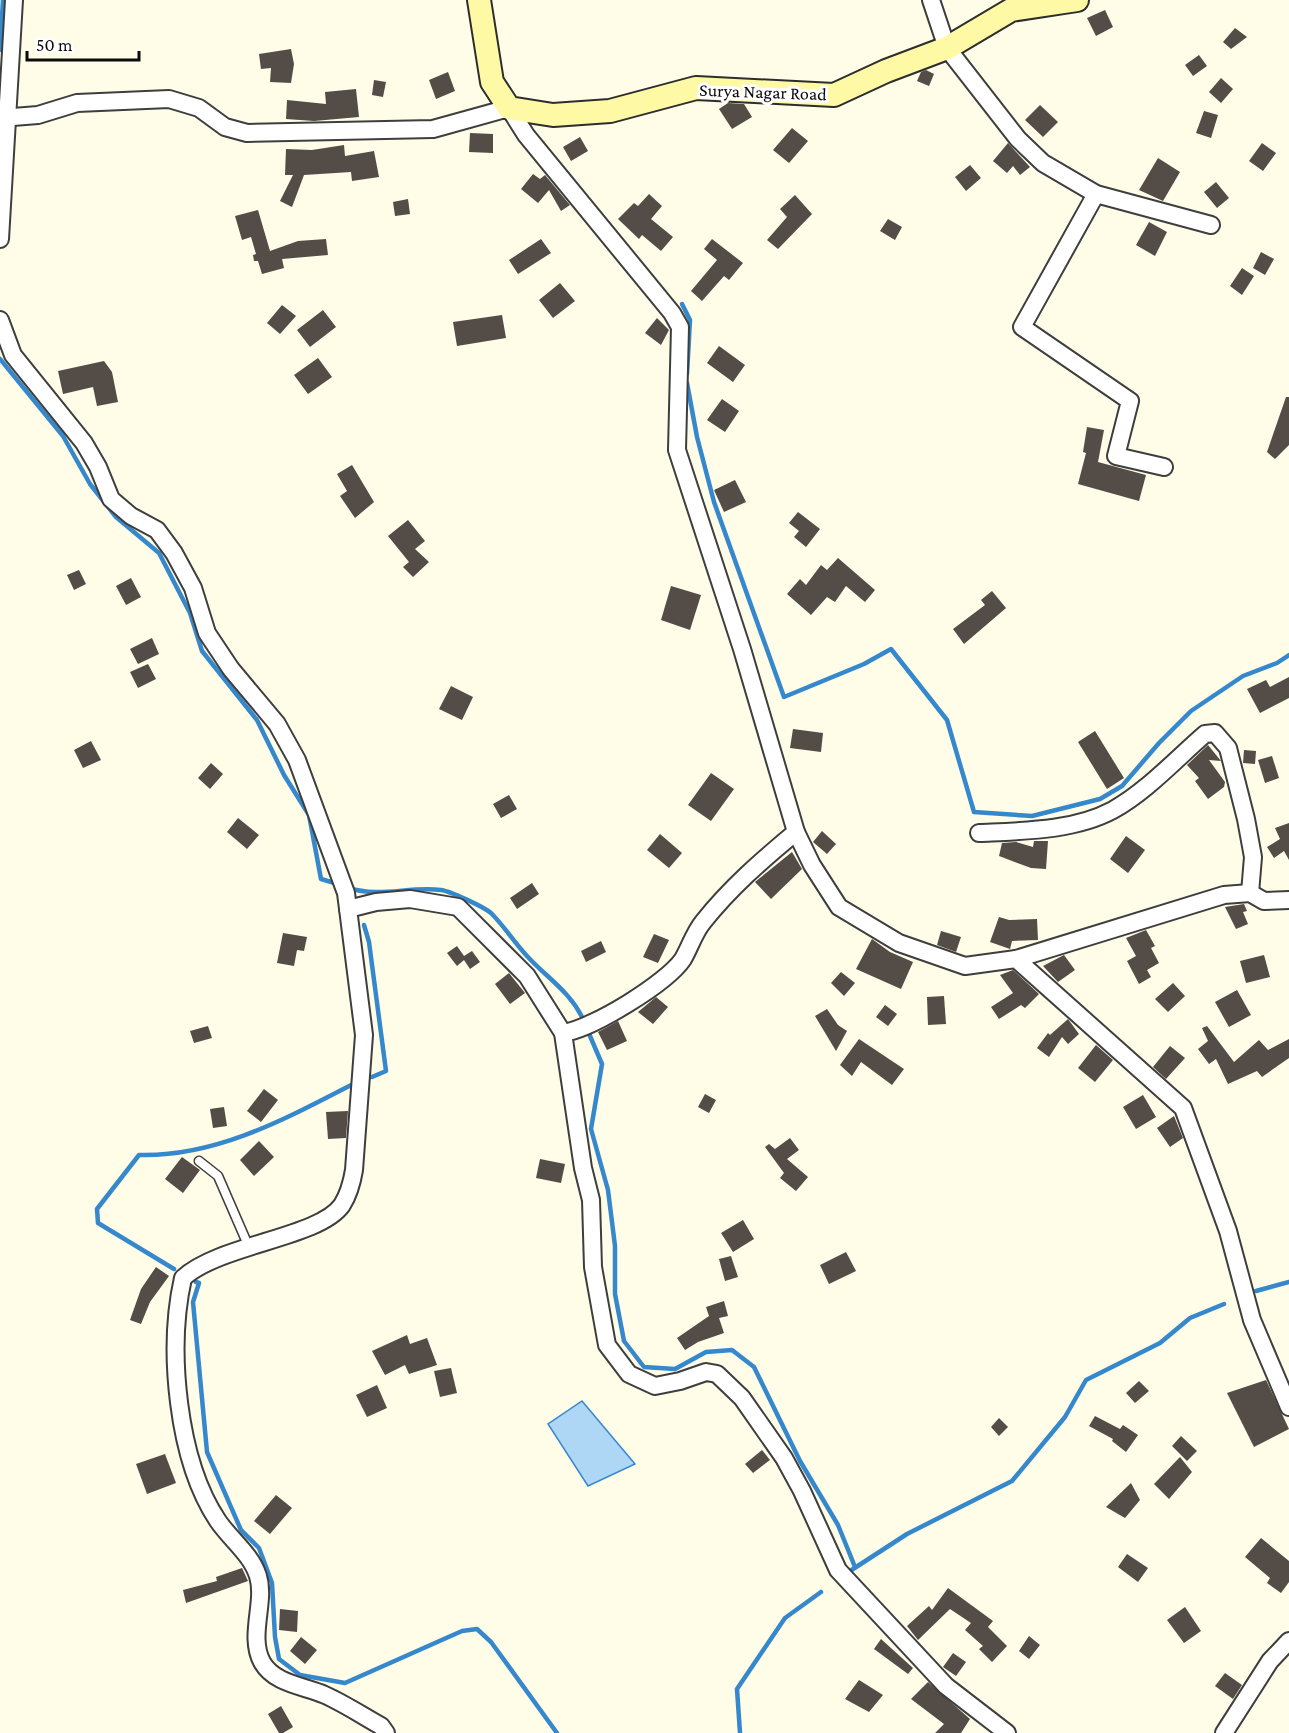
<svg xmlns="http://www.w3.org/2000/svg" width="1289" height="1733" font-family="'Crimson Pro',serif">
<rect width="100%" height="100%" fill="#fffce8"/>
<path fill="#aed7f5" stroke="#3688cc" stroke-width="1.5" d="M582,1401L635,1464L588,1486L548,1424Z"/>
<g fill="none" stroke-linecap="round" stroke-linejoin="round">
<g stroke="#3688cc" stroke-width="4.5">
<path d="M0,50L3,0"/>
<path d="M682,304L690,320L687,374"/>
<path d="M0,359L63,436L90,484L116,517L159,553L190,613L202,651L257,720L284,775L309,815L321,879L338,884"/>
<path d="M687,383L697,437L714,502L784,697L864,664L891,649L947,720L974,812L1032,816L1100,799L1122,786L1159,743L1191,711L1243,676L1277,663L1289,655"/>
<path d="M349,888C379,898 410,886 441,890C450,891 484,907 491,913C504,926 514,942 527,956C547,978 571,992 584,1021"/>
<path d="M364,925L369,942L386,1071L372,1077"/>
<path d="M587,1029L602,1064L591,1129L608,1190L615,1246V1294L624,1341L644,1367L675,1369L706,1352L732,1350L754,1367L800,1461L838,1525L855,1567"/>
<path d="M174,1269L98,1223L97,1209L139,1155C217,1157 287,1118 355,1083"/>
<path d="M196,1282L199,1283L193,1302L207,1452L241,1530L259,1548L272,1583L275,1637L279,1659L300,1675L345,1683L462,1631L477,1629L491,1642L557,1733"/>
<path d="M1256,1291L1289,1282"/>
<path d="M850,1571L907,1534L1012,1481L1065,1417L1086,1380L1160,1343L1190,1318L1224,1304"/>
<path d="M740,1733L737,1689L785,1618L821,1592"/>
</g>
</g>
<g fill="#534c47">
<path d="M1105,10L1113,27L1096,36L1087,18Z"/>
<path d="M1235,28L1247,37L1231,49L1223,42Z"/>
<path d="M291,49L294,64L291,83L270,82L271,68L261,69L259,54Z"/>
<path d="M1199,55L1207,66L1193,76L1185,65Z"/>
<path d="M926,70L934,74L929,86L917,81L921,72Z"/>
<path d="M448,72L455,91L436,99L429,80Z"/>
<path d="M1221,78L1233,89L1221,103L1209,92Z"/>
<path d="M374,80L386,82L383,97L372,95Z"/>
<path d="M356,89L359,117L314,121L286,119L287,100L326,104L325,92Z"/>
<path d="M728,103L744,104L752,117L732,129L719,109Z"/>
<path d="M1040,105L1058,122L1043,137L1025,120Z"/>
<path d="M1204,111L1218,115L1211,138L1196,133Z"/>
<path d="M792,128L808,141L789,163L773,150Z"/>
<path d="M470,133L493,134V153L469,152Z"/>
<path d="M580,137L588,151L571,161L563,147Z"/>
<path d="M1008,143L1030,167L1020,175L1013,166L1007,173L993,161Z"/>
<path d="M1262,143L1276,153L1263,171L1249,161Z"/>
<path d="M344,145L345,156L374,151L379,177L352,181L351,172L304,175L292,207L280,201L293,175H285L286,149L312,150Z"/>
<path d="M1158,158L1180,172L1163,201L1139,190Z"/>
<path d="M970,165L981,178L966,191L955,177Z"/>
<path d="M533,174L540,179L545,175L570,205L561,211L549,190L538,203L521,189Z"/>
<path d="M1216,182L1229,198L1217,208L1204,192Z"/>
<path d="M649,194L662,206L651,219L673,237L661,251L642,235L639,239L618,219L634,203L638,206Z"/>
<path d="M795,195L812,214L778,249L767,240L787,217L780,209Z"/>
<path d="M408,199L410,214L395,216L393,202Z"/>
<path d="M258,210L270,251L298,241L326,239L328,255L282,259L284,268L262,274L258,261H254L253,255L256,254L251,237L242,240L235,216Z"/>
<path d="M888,219L902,227L895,240L880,231Z"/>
<path d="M1149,222L1167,232L1155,256L1136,245Z"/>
<path d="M541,239L551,253L518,274L509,260Z"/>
<path d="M712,239L743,263L729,280L724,276L702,301L691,291L717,260L704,249Z"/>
<path d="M1261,252L1274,259L1265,275L1253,268Z"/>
<path d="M1242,268L1254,276L1242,295L1230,286Z"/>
<path d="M560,283L575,301L553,318L539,300Z"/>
<path d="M282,305L296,316L280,334L267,323Z"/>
<path d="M323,310L336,327L310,347L297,330Z"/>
<path d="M502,315L506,338L457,346L453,322Z"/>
<path d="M657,318L669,330L661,345L645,333Z"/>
<path d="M719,346L745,365L733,382L707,363Z"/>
<path d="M318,358L332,377L308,394L294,375Z"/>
<path d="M104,361L112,372L118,402L97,406L93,387L63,394L58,371Z"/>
<path d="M1286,397H1289V445L1275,459L1267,452Z"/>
<path d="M722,399L739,411L725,432L707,420Z"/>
<path d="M1087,427L1104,430L1098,462L1146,475L1139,501L1078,484L1086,453L1083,452Z"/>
<path d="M352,465L374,502L355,518L340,496L347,491L337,474Z"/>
<path d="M735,480L746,502L724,512L714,490Z"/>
<path d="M798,512L820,529L806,547L794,537L799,531L789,523Z"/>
<path d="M408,520L425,541L415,549L429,562L413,577L403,567L409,562L388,536Z"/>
<path d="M838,558L875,590L865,602L846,586L835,602L827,597L811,615L787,594L800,579L806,585L821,565L827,570Z"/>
<path d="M79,570L86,584L74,590L67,575Z"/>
<path d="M131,578L141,597L126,605L116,586Z"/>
<path d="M671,586L701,595L690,630L661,620Z"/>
<path d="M992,591L1006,608L964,644L953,629L985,605L981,600Z"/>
<path d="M152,638L159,654L138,664L130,649Z"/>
<path d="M148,664L156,679L138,688L130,672Z"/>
<path d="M1289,677V698L1260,713L1247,689L1266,680L1270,687Z"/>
<path d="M451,686L473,697L462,720L439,709Z"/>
<path d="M793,729L823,733L821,752L790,748Z"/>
<path d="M1095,731L1124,778L1107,789L1078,742Z"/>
<path d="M91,741L101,760L83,768L74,750Z"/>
<path d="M1208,745L1221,761L1209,760L1225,782L1224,787L1208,799L1195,781L1199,778L1187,765Z"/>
<path d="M1244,750L1256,751L1255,764L1243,763Z"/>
<path d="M1272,756L1279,778L1265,783L1258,760Z"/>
<path d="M211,763L223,774L210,789L198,778Z"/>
<path d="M711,773L734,789L711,821L688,805Z"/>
<path d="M509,795L517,809L501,818L493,804Z"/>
<path d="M238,818L259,835L247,849L227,832Z"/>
<path d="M1289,823V860L1284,851L1274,858L1267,847L1280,839L1275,828Z"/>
<path d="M822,831L836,844L827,854L813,842Z"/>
<path d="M660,834L682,853L669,868L647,850Z"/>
<path d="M1126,836L1145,850L1128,873L1110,859Z"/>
<path d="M1034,841H1048L1046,869L1031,868L999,856L1002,843L1016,842L1033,847Z"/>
<path d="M792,852L802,869L771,899L755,882Z"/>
<path d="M532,883L539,894L517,909L510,898Z"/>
<path d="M1244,904L1247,911L1243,912L1248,924L1236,929L1225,907Z"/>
<path d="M999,917L1009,920L1037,919L1038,940L1012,941L1010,949L990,942Z"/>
<path d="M1146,930L1155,946L1151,948L1159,963L1147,970L1151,977L1139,984L1127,961L1136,956L1126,938Z"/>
<path d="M941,931L961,937L956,952L937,945Z"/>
<path d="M283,933L307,937L304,951L297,950L294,966L277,963Z"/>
<path d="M654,934L669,940L658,963L643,957Z"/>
<path d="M872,939L890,952L913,962L901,989L856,969Z"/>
<path d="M601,941L606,952L586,962L581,951Z"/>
<path d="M457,946L464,956L472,951L480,962L470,969L464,960L457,966L447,953Z"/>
<path d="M1064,955L1075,970L1058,982L1043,966Z"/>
<path d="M1264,955L1270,977L1246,983L1240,961Z"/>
<path d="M1013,970L1039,994L1025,1008L1021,1005L999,1019L991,1007L1013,993L1000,975Z"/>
<path d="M841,972L855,983L844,996L831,983Z"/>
<path d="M509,973L525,993L510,1004L495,984Z"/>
<path d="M1173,983L1185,996L1168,1012L1155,999Z"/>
<path d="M1237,990L1251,1015L1229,1027L1215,1002Z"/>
<path d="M944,996L946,1024L928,1025L927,997Z"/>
<path d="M656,997L668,1007L653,1024L638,1012Z"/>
<path d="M885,1005L897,1014L888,1026L876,1017Z"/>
<path d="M827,1009L838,1025L847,1031L836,1051L815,1016Z"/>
<path d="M1068,1019L1079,1034L1068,1044L1062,1037L1049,1057L1037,1048L1048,1033L1050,1035Z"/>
<path d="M618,1021L627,1041L607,1050L598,1032Z"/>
<path d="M208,1026L212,1038L194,1043L190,1031Z"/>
<path d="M1207,1026L1234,1062L1259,1040L1268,1050L1289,1039V1058L1262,1077L1257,1071L1228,1084L1216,1059L1209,1064L1198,1049L1208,1041L1202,1028Z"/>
<path d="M859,1039L904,1069L892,1085L861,1062L852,1076L840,1065Z"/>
<path d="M1096,1045L1113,1060L1095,1082L1078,1068Z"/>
<path d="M1170,1046L1185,1058L1166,1079L1153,1067Z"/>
<path d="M264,1089L278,1100L261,1122L247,1111Z"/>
<path d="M705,1094L716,1100L709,1113L698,1107Z"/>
<path d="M1143,1095L1156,1117L1136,1129L1123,1107Z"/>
<path d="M224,1107L227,1126L213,1128L210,1109Z"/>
<path d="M348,1111L346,1138L328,1139L326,1112Z"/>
<path d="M1174,1116L1183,1138L1170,1147L1157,1128Z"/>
<path d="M790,1138L799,1150L787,1159L808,1177L796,1191L780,1178L784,1173L765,1147L769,1144L775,1149Z"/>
<path d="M259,1141L274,1157L254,1176L240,1160Z"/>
<path d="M182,1157L200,1170L183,1193L165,1179Z"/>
<path d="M540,1159L565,1164L561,1183L536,1178Z"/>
<path d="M743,1220L754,1239L733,1252L721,1233Z"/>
<path d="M846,1252L856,1271L829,1284L820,1265Z"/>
<path d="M731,1256L738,1277L725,1281L719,1259Z"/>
<path d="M156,1267L169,1276L150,1302L141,1324L130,1320L141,1289Z"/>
<path d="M724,1301L728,1316L719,1318L724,1333L698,1342L685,1350L677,1338L709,1316L706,1307Z"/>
<path d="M407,1335L410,1344L427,1338L437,1365L409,1374L405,1365L385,1375L372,1351Z"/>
<path d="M451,1368L457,1393L440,1397L434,1371Z"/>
<path d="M1266,1380L1289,1429L1254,1447L1227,1393Z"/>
<path d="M1139,1381L1149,1391L1135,1403L1126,1393Z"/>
<path d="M377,1385L387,1408L367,1417L356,1395Z"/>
<path d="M1095,1416L1120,1429L1123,1425L1138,1435L1126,1452L1112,1441L1113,1439L1089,1426Z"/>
<path d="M999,1418L1008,1427L999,1436L991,1427Z"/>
<path d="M1181,1436L1197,1451L1187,1461L1172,1446Z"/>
<path d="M762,1450L770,1460L753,1473L745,1464Z"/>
<path d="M165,1454L176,1483L147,1494L136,1464Z"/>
<path d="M1180,1457L1192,1472L1169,1499L1154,1484Z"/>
<path d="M1131,1483L1140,1500L1125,1518L1106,1507Z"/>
<path d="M276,1495L292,1508L270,1534L254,1521Z"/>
<path d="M1261,1538L1289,1561V1582L1281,1593L1267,1583L1270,1578L1245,1557Z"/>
<path d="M1127,1554L1148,1568L1138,1582L1118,1567Z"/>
<path d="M242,1568L248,1581L186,1603L183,1590L217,1581L216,1577Z"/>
<path d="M948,1588L993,1621L988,1627L1007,1646L992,1662L979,1649L983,1646L965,1630L971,1623L950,1609L918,1640L907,1626L929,1606L932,1610Z"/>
<path d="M1185,1607L1201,1631L1184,1643L1167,1620Z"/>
<path d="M280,1609L298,1611L297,1632L279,1630Z"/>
<path d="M1029,1636L1040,1645L1029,1659L1019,1651Z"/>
<path d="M301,1637L317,1650L305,1664L290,1651Z"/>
<path d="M881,1639L913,1668L908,1674L874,1649Z"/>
<path d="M953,1653L966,1662L956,1676L943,1667Z"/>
<path d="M1225,1673L1242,1685L1233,1699L1215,1686Z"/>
<path d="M859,1680L883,1695L869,1712L845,1699Z"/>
<path d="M928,1682L970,1719L961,1733H935L944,1724L911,1699Z"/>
<path d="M281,1706L293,1727L283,1733H279L268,1714Z"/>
</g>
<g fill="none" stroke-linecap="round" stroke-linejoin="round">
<g stroke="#3e3e3e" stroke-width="11">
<path id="lane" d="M199,1161L218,1176L248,1245"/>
</g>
<g stroke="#3e3e3e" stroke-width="20">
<g id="street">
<path d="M931,0L947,48L1018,139L1043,163L1096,194L1211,225"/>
<path d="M0,118L38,115L77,103L169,99L199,108L225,127L247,133L433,129L509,108L526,135L672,313L680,327L677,450L742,649L796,832L812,865L839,907L899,943L965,966L1016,959L1183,1108L1228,1231L1252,1320L1289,1407"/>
<path d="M1096,194L1022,327L1130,401L1116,456L1164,467"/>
<path d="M0,239L14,0"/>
<path d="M0,320L13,355L84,443L98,467L111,499L131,516L157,530L174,553L193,588L207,633L231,669L277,724L297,760L346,893L364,1035L354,1170C352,1182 349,1194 342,1205C319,1238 220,1244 183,1278C167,1349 177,1460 218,1521C231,1540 251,1554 258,1576C266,1602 248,1636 262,1662C274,1684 305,1686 325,1695C345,1704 363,1716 381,1726L386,1733"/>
<path d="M979,833C1023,831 1074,831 1113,810C1147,791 1176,759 1205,734L1215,733L1228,748L1246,819L1253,857L1250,893"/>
<path d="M348,909L376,902L410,899L458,907L527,976L563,1033L583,1168L591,1200L593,1267L607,1345L629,1374L655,1386L680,1381L706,1372L717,1374L742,1398L784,1458L802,1491L838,1570L946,1686L1007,1733"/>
<path d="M1016,959L1224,895L1250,893L1264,901L1289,900"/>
<path d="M563,1033C592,1029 667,983 683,959C690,947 694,933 703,922C730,888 762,860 796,832"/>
<path d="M1224,1733L1270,1661L1289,1641"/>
</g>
</g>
<g stroke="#2d2d2d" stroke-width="26">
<path id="secondary" d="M479,0L492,82L509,108L553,115L610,111L696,88L834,95L886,71L947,48L1011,10L1077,0"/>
</g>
<use href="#lane" stroke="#fff" stroke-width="8"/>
<use href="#street" stroke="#fff" stroke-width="16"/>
<use href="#secondary" stroke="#fef9a4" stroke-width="22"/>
</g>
<g text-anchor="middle" stroke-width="6" stroke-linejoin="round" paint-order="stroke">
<g font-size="18" fill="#0b0b0b" stroke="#fff">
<text transform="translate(763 92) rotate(2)" y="6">Surya Nagar Road</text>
</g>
</g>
<path d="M27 51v9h112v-9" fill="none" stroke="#0b0b0b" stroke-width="3"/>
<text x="36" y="51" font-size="18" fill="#0b0b0b" stroke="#ffffff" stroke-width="4.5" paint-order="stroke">50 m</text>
</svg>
